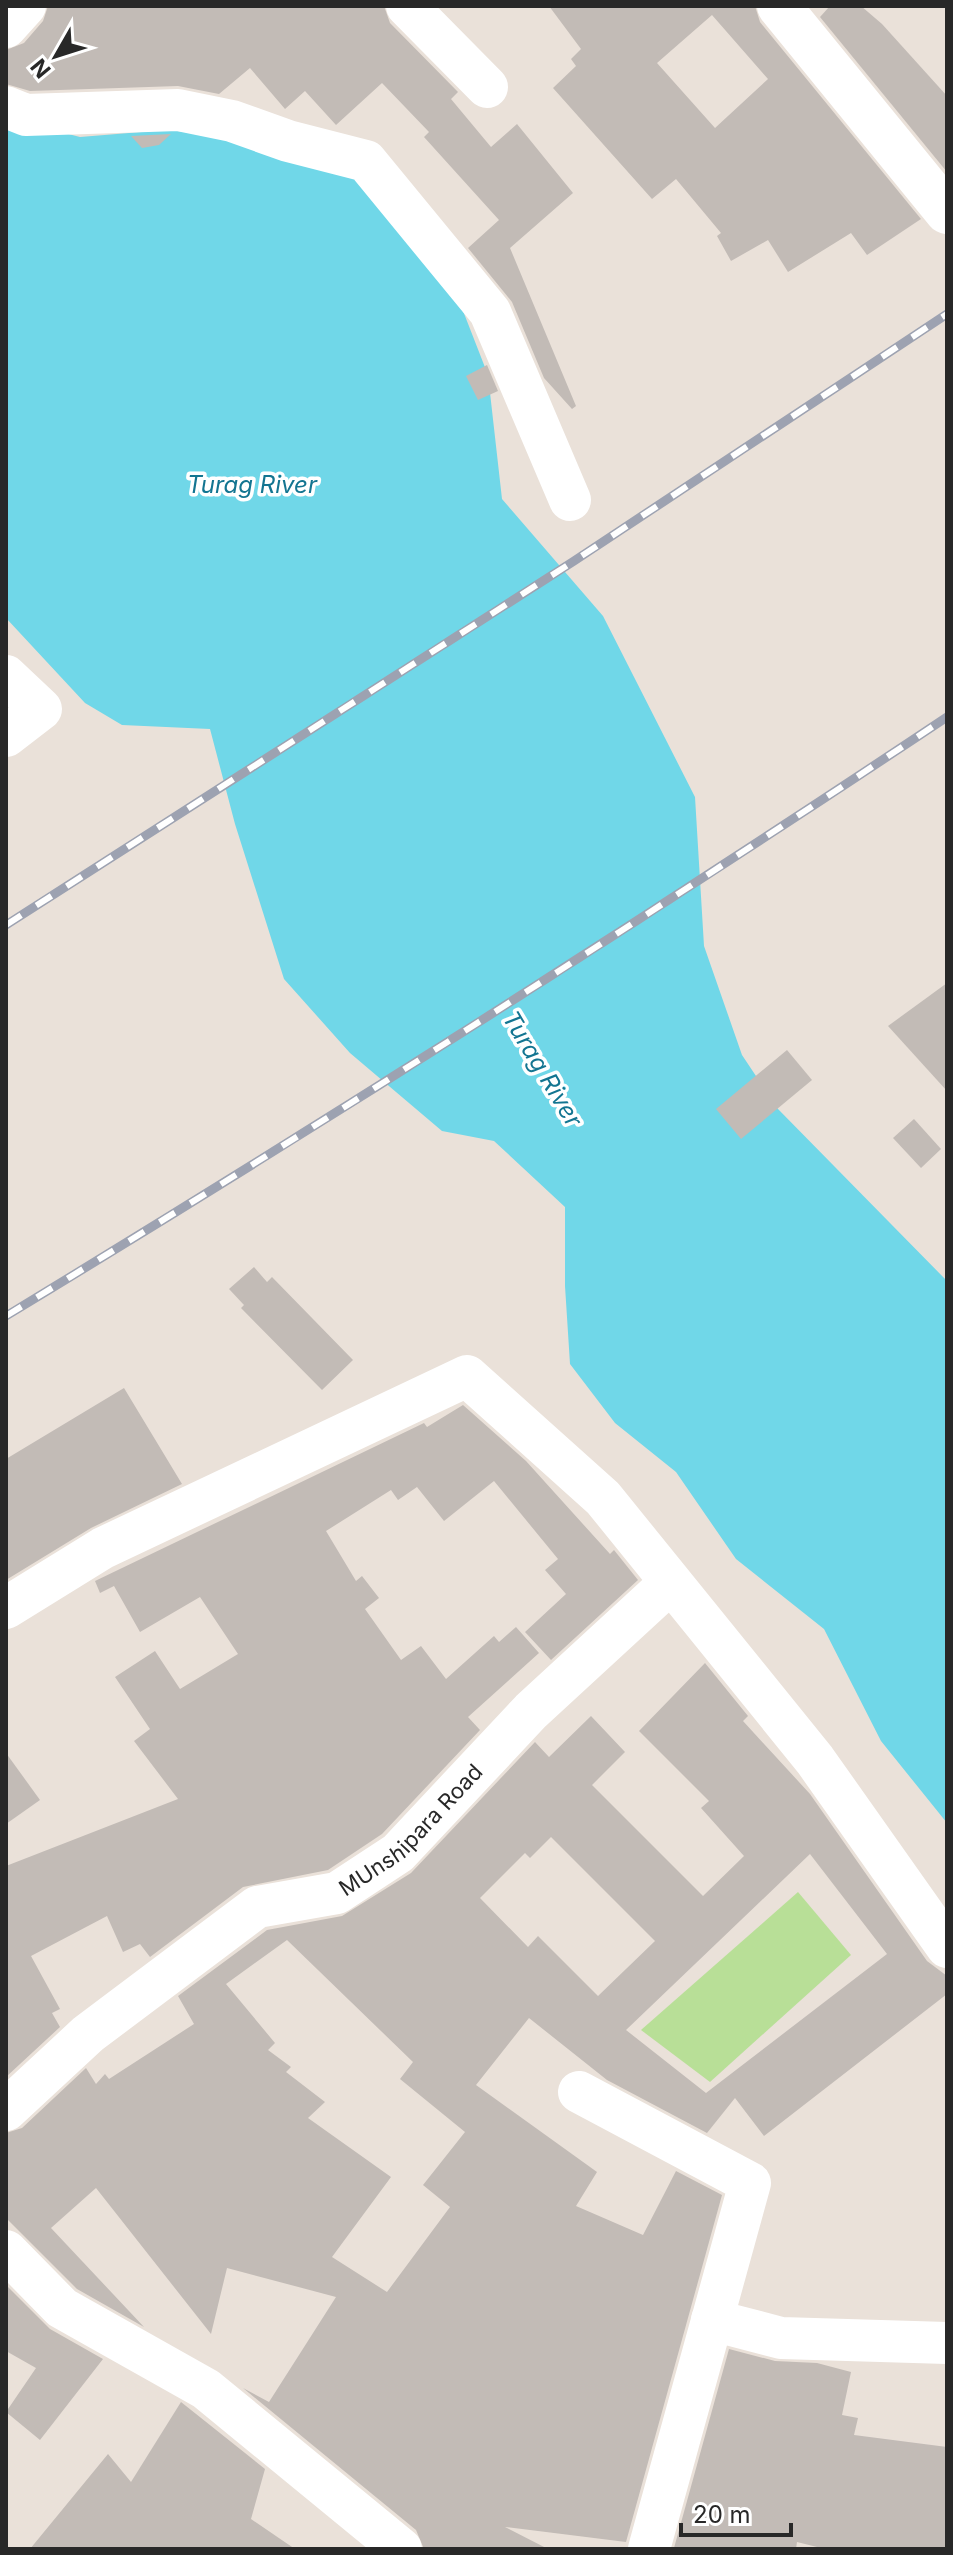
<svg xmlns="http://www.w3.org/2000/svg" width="953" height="2555" font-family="Inter,sans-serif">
<rect width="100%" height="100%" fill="#eae1d9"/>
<path fill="#b8df97" d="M798,1892L851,1955L710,2082L641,2030Z"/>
<path fill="#70d7e8" d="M6,118L80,137L166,130L336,146L421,203L488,375L502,499L603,616L695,797L704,946L742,1055L778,1109L947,1281V1823L881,1741L824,1629L736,1559L676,1472L615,1423L570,1364L565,1286V1207L494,1141L442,1131L350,1053L284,979L235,824L210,729L122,725L85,703L6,618Z"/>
<g fill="#c2bbb6" fill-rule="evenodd">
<path d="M48,6H384L390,23L458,92L451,99L491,147L517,124L573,193L510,248L576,406L572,409L544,378L512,302L468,248L499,220L424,137L429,132L382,83L336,125L305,91L285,109L250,68L219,94L178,86L30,91L6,84V50L24,43L43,21Z"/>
<path d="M549,6H755L760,22L921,219L867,255L851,233L788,272L768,240L731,261L717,236L721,233L676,179L652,199L553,88L576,66L571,59L581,49ZM712,15L768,79L715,128L657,63Z"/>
<path d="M830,6H861L882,24L947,96V172L820,17Z"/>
<path d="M171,134L159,145L142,148L131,136Z"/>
<path d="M487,365L498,391L478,400L466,376Z"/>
<path d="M947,983V1091L888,1026Z"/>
<path d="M787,1050L812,1080L741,1139L716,1109Z"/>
<path d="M914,1119L941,1149L921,1168L893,1138Z"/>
<path d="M254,1267L267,1282L272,1277L353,1360L322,1390L241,1308L244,1305L229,1289Z"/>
<path d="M124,1388L182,1484L91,1528L6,1580V1459Z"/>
<path d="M463,1405L526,1461L610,1554L614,1550L638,1580L551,1660L525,1632L566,1594L545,1570L558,1559L494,1481L444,1521L417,1487L398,1500L391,1490L326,1531L356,1581L362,1576L379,1598L365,1609L401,1660L421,1646L446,1679L494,1636L499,1642L516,1627L539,1653L468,1717L480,1730L382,1834L328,1870L243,1887L150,1957L140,1944L123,1952L107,1916L31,1956L60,2009L52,2013L60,2027L6,2077V1866L178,1799L134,1741L150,1729L115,1677L155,1651L180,1689L238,1654L200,1597L140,1632L114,1586L100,1593L95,1581L424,1423L427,1427Z"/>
<path d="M705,1663L748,1716L743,1721L810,1794L927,1961L947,1976V1994L764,2136L735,2098L707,2133L607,2080L529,2018L476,2085L597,2172L576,2206L643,2235L676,2171L722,2195L626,2542L505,2527L548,2549H424L416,2530L243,2388L269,2402L336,2297L227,2268L211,2334L96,2188L51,2228L144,2327L77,2289L6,2218V2133L22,2128L86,2068L96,2084L105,2074L109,2079L194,2024L178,1996L267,1930L342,1916L411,1873L535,1742L549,1757L591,1716L625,1752L592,1785L703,1896L744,1856L701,1808L709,1801L639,1731ZM551,1837L655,1941L598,1996L538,1936L528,1947L480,1898L525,1853L530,1858ZM810,1854L887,1954L706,2093L626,2030ZM287,1940L413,2062L400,2079L465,2132L423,2185L450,2207L387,2292L332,2257L391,2177L308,2118L325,2102L286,2072L291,2067L268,2050L275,2043L226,1984Z"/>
<path d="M6,1753L40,1800L6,1824Z"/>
<path d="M6,2285L50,2329L103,2359L40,2440L6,2412L36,2368L6,2351Z"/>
<path d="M729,2349L775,2361L817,2363L851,2372L842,2415L858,2418L854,2435L947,2447V2549H825L797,2542L796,2549L674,2548Z"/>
<path d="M181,2402L265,2469L251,2519L295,2549H30L108,2454L131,2482Z"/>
</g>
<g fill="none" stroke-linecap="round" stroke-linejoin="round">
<g stroke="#fff" stroke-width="42">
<path d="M407,6L487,87"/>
<path d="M6,27L25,6"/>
<path d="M6,107L26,115L178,110L232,121L288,141L366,161L490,312L570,500"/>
<path d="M6,676L41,709L6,736"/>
<path d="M6,1608L103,1548L467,1376L603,1498L815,1760L947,1947"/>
<path d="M579,2092L750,2183L649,2549"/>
<path id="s1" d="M6,2110L88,2034L257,1907L337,1893L398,1853L531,1711L670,1583"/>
<path d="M6,2251L62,2308L206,2389L401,2549"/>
<path d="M712,2320L781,2338L947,2343"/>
</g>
<path stroke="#fff" stroke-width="44" d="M779,6L947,212"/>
<g stroke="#9da2b1" stroke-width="9">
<g id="rail">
<path d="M6,925L574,561L947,314"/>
<path d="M6,1316C324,1123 638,923 947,717"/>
</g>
</g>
<use href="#rail" stroke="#fff" stroke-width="6" stroke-dasharray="18" stroke-linecap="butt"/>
</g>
<g text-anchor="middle" stroke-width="7" stroke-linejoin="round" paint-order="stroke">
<g font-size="22" fill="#282828" stroke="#fff">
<text dy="8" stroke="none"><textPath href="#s1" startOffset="502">MUnshipara Road</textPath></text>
</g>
<g font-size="24" font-style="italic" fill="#137591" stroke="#fff">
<text x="252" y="493">Turag River</text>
<text transform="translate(542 1069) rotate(59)" y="8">Turag River</text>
</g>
</g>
<rect width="953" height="2555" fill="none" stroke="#282828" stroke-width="16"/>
<g transform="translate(56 56) rotate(231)" stroke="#ffffff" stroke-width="6" paint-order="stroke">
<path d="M0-6L14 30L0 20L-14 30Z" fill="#282828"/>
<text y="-12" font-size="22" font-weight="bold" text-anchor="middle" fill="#282828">N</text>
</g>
<path d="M681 2523v12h110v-12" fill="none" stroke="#282828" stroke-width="4"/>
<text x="693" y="2523" font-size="24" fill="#282828" stroke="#ffffff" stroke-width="6" paint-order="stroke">20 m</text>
</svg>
